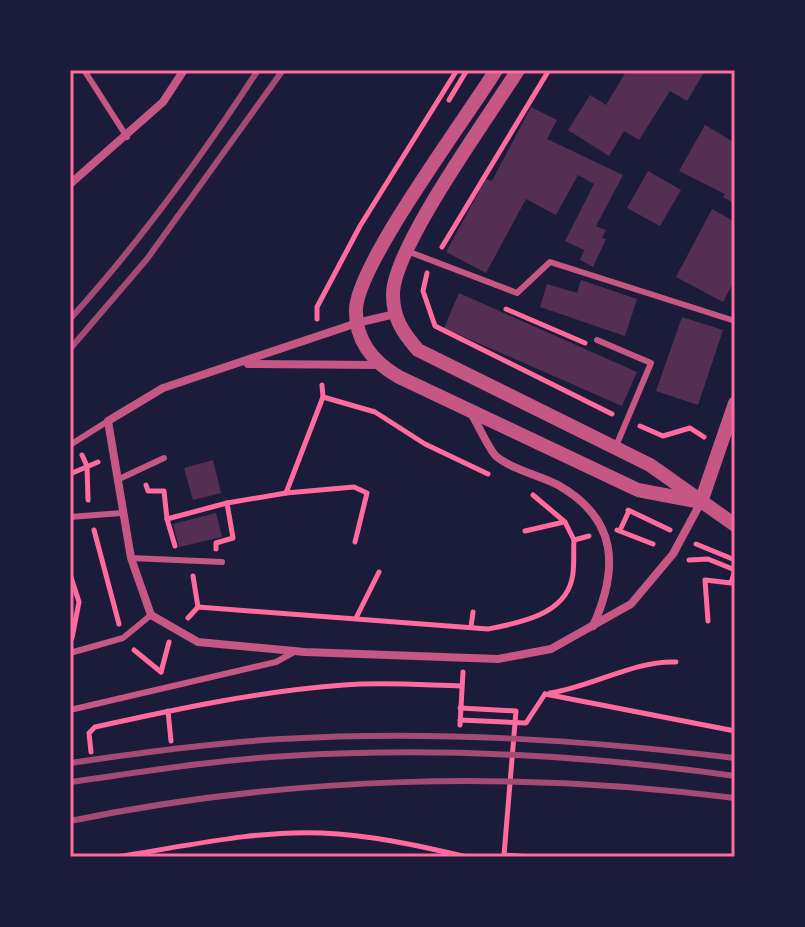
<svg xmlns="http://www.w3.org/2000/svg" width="805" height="927" font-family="Rubik,sans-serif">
<rect width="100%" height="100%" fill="#1b1b3a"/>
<g fill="#542f53">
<path d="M627,70H697L703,74L687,101L670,91L639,140L624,131L609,156L568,130L590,95L606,105Z"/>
<path d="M531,107L557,120L547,139L623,175L596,226L606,230L602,238L606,239L593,267L580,260L584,250L565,241L594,184L578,175L556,215L526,199L486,273L446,252L486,179L492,181Z"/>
<path d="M705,125L735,143V204L723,197L725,194L679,171Z"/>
<path d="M648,171L681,190L660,226L627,208Z"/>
<path d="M712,209L735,222V279L723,302L676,277Z"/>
<path d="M581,280L637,299L625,336L540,307L547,284L577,293Z"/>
<path d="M459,293L637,372L622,406L444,328Z"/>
<path d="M682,317L723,330L698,405L656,391Z"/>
<path d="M213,460L221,493L193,500L184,468Z"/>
<path d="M216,513L222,537L179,547L173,524Z"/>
</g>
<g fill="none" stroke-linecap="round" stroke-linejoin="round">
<g stroke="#ff6b9d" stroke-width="5">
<path d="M449,100L467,70"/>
<path d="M442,247L549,70"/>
<path d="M427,273L423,291L435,326L612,414"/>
<path d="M506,309L585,343"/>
<path d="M317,319V307L360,226L457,70"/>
<path d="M323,397L375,412L425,444L488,474"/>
<path d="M640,426L663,436L690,428L704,437"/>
<path d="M82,455L87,466L88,500"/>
<path d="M70,474L98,462"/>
<path d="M146,485L148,491H164L167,519"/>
<path d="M286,493L354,487L367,493L355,542"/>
<path d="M533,495L565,522L574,540L589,536"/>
<path d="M628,510L670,530"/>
<path d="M621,528L628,513"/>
<path d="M94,530L119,624"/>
<path d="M617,530L653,544"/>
<path d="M525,531L564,522"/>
<path d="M696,544L735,560"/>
<path d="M175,546L167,519L227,503L286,493L323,397L322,385"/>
<path d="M216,549V543L233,538L227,503"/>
<path d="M689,560L708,559L735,570"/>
<path d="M70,574L79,602L72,638"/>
<path d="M193,576L198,607"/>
<path d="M188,618L198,607L488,629C519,623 564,615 572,579C575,567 573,552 574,540"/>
<path d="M356,618L379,572"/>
<path d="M708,621L705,580L731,583L735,570"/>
<path d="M471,627L473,612"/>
<path d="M134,650L161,672"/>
<path d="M161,672L169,642"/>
<path d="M550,693C592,687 635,660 676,662"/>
<path d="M545,694L735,731"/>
<path d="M460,708L516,711L504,855L532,857"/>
<path d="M168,711L171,741"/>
<path d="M460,720L526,723L545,694"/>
<path d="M460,725L463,672"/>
<path d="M91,752L89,733L95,727C177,709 260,691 344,685C383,682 423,685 462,686"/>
<path d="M115,857C183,847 254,830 322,833C372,835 419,846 467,857"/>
</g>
<g stroke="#c65784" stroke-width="6">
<path d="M84,70L127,137"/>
<path d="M407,251L517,293L550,262L735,321"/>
<path d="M597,340L651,363L616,446"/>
<path d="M70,445L108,421"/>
<path d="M117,480L164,458"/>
<path d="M70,517L122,513"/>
<path d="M131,558L222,562"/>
<path d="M70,653L123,638L151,615"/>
<path d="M70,710L276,662L296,651"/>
</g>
<g stroke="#c65784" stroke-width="8">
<path d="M70,184L163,102L184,70"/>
<path d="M395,314L357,323L163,388L108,421L131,558L151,615L198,642L305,652L498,659L551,649L631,604L673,554L701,502"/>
<path d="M248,364L379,365"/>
<path d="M472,415C478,424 490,452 497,457C513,470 539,475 558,485C618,519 619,568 593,626"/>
</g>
<g stroke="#c65784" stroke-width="14">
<path d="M496,70C467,117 358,263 356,309C355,341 373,362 399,377L638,490L701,502"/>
<path d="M518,70C490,115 392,249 393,295C393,318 403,333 418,350L650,465L735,525"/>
<path d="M701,502L735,403"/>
</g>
<g stroke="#a44b75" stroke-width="6">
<path d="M70,319C141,241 201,158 258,70"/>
<path d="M70,349L147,259L283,70"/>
<path d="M70,763C140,753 210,743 281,739C433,730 584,740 735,758"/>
<path d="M70,782C142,772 214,760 287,756C436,747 587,755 735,776"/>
<path d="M70,821C288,776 515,770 735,798"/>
</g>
</g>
<rect width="805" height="927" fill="none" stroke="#1b1b3a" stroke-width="144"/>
<rect x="72" y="72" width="661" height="783" fill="none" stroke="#ff6b9d" stroke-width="3"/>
</svg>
